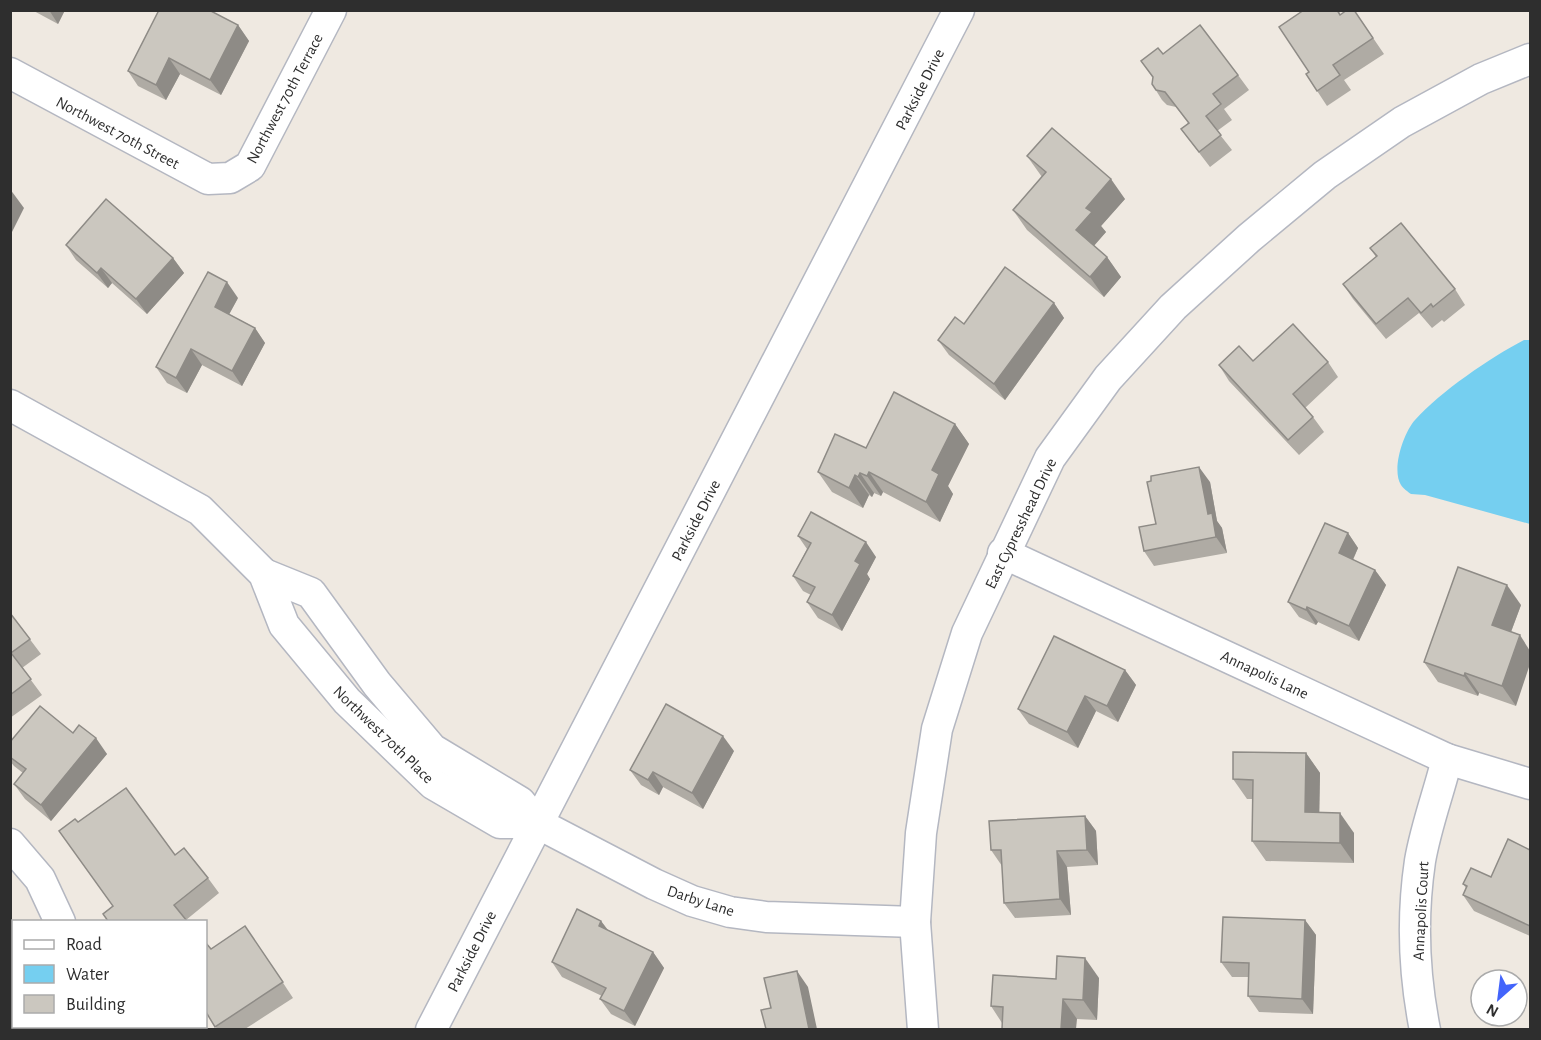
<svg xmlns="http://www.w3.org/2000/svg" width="1541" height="1040" font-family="'Alegreya Sans',sans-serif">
<rect width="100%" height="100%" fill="#efe9e1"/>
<path fill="#75cff0" d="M1524,340H1530V524L1425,495L1411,494C1408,492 1403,488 1401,485C1391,469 1404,432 1415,420C1440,392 1491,357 1524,340Z"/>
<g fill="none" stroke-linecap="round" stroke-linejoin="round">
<g stroke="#b4b7c1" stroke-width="33">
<g id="minor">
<path d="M10,73L208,179L230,178L250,166L331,10"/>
<path d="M10,405L200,510L264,574L284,625L347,701L433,784L500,823H537"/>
<path d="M1003,553L1447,759L1530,784"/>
<path d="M264,574L311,593L377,684L432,749L520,802L537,823L654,884L692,901L730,912L766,917L915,922"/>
<path d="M10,844L40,879L60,922"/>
<path d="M94,1026L95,1030"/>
<path d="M158,1026L162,1030"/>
<path d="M431,1030L959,10"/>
<path d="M923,1030L915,922L921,833L937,729L967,633L1050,458L1108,378L1173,307L1249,238L1325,175L1402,122L1481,79L1530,59"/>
<path d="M1425,1030C1414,975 1412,915 1420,861C1426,826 1439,792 1447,759"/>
</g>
</g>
<use href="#minor" stroke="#fff" stroke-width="30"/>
</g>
<g fill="#afaba4">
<path d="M32,10H65L58,24Z"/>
<path d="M1304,10H1338L1341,15L1354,10L1384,54L1344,80L1351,90L1327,106L1306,74L1309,72Z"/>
<path d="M238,25L249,41L221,95L180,74L166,100L138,86L128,71Z"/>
<path d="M1163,54L1238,75L1249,90L1224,109L1232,120L1217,131L1232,150L1210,167L1181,129L1188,123L1176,107L1167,105L1162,100L1152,84L1153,78L1141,61Z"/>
<path d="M1027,156L1125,199L1101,226L1106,232L1094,246L1107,257L1121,277L1104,297L1027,230L1013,210L1042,177Z"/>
<path d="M66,245L173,258L184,273L147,314L112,283L108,288L76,260Z"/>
<path d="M1370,248L1455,289L1465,305L1444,322L1442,320L1432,328L1419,313L1386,339L1353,299L1343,284L1376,257Z"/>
<path d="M238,298L229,314L255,328L265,343L242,386L202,365L187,393L167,383L156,367Z"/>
<path d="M1054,303L1064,318L1005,400L949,355L938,340L964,324Z"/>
<path d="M1253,361L1328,362L1338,377L1305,408L1313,417L1324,432L1299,455L1229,381L1219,365Z"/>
<path d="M955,424L969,444L948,486L953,494L940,522L883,492L881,496L874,493L872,497L869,495L863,508L832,492L818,472L866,448Z"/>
<path d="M1210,482L1217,521L1222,528L1227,553L1154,566L1144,551L1156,524Z"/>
<path d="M1348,533L1358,548L1353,560L1375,570L1386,585L1359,641L1318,622L1316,625L1299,617L1288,602Z"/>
<path d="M798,536L876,557L867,574L870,579L842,631L818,618L807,602L811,595L803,591L793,576L807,549Z"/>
<path d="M1521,605L1511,632L1516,706L1479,693L1478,696L1438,682L1424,662Z"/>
<path d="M10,613L41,654L22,668L42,695L10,718Z"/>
<path d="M1125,670L1136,685L1118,722L1096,711L1078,748L1029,724L1018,709Z"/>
<path d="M73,733L107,754L51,821L25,799L14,784L23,773L14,766L10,761V742Z"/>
<path d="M734,751L703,809L663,787L659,795L641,785L630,770Z"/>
<path d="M1306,753L1320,773L1319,812L1354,833V863L1266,861L1252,841V799H1247L1233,779Z"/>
<path d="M1085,816L1096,831L1098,865L1067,867L1071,915L1015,918L1004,903L1002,866L991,850Z"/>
<path d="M78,822L175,855L208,878L219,893L186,920L187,921H108L103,914L113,906Z"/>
<path d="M1530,850V936L1474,911L1463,895L1466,888L1463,884L1491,877Z"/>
<path d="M1305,920L1316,935L1313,1014L1259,1012L1248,996L1249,977H1232L1221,962Z"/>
<path d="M601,921L608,930L653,952L664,968L635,1026L611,1014L600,999L602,996L562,977L552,962Z"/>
<path d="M256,942L293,998L245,1029H217L206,1012L211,949Z"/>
<path d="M1099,978L1097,1020L1077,1019L1002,1023L991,1006Z"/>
</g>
<g fill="#8e8b86">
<path d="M49,10H65L58,24Z"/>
<path d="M238,25L249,41L221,95L210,80Z"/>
<path d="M169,58L180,74L166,100L156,85Z"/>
<path d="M1111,179L1125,199L1101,226L1106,232L1090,250L1076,230L1086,208Z"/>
<path d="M10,189L24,208L10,236Z"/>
<path d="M1107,257L1121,277L1104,297L1090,277Z"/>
<path d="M173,258L184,273L147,314L136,299Z"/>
<path d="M101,268L112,283L108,288L97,273Z"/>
<path d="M227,282L238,298L225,322L215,307Z"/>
<path d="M1054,303L1064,318L1005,400L994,384Z"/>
<path d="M255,328L265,343L242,386L232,371Z"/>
<path d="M191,349L202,365L187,393L176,378Z"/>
<path d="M955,424L969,444L948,486L953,494L940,522L926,502L932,470Z"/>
<path d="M1199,467L1210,482L1217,521L1222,528L1227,553L1216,537L1208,514Z"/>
<path d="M869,472L883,492L881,496L867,476Z"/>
<path d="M860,473L874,493L872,497L858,477Z"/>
<path d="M855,475L869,495L863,508L849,488Z"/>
<path d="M1348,533L1358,548L1349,568L1339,553Z"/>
<path d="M866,542L876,557L867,574L870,579L842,631L832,615L855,561Z"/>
<path d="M1375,570L1386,585L1359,641L1349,626Z"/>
<path d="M1507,585L1521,605L1506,645L1492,625Z"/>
<path d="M1307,607L1318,622L1316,625L1306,610Z"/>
<path d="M1520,635L1530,651V664L1516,706L1502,686Z"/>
<path d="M1125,670L1136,685L1118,722L1107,706Z"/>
<path d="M1465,673L1479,693L1478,696L1464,676Z"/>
<path d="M1085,696L1096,711L1078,748L1067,732Z"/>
<path d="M723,736L734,751L703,809L692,793Z"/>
<path d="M96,738L107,754L51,821L41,805Z"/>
<path d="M1306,753L1320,773L1319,832L1305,812Z"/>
<path d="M653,772L663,787L659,795L648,780Z"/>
<path d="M1340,813L1354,833V863L1340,843Z"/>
<path d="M1085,816L1096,831L1098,865L1087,850Z"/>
<path d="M1057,851L1067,867L1071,915L1060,899Z"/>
<path d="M1305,920L1316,935L1313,1014L1302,999Z"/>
<path d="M601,921L612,936L599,926Z"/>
<path d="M653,952L664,968L635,1026L624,1011Z"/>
<path d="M1085,958L1099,978L1097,1020L1083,1000Z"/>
<path d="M797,971L808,987L817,1029H809Z"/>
<path d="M1063,999L1077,1019L1076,1029H1061Z"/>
<rect x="50" y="1026" width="9" height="3"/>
</g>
<g fill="#cbc7bf" stroke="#8e8b86" stroke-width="1.5">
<path d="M159,10H209L238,25L210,80L169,58L156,85L128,71Z"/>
<path d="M1304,10H1337L1340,15L1347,10H1354L1373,38L1333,65L1340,75L1317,91L1306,74L1309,72L1279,27Z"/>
<path d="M1200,25L1238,75L1213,94L1221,104L1206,116L1221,135L1199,152L1181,129L1189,123L1165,92L1156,90L1152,84L1153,77L1141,61L1158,48L1163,54Z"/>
<path d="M1052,128L1111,179L1086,208L1092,212L1076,230L1107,257L1090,277L1013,210L1046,172L1027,156Z"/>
<path d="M106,199L173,258L136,299L101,268L97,273L66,245Z"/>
<path d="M1401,223L1455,289L1433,307L1431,304L1421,313L1408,298L1376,324L1343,284L1377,256L1370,248Z"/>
<path d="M1005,267L1054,303L994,384L938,340L955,317L964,324Z"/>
<path d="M208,272L227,282L215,307L255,328L232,371L191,349L176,378L156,367Z"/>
<path d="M1293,324L1328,362L1293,394L1313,417L1288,440L1219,365L1239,346L1253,361Z"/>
<path d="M894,392L955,424L932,470L939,474L926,502L869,472L867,476L860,473L858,477L855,475L849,488L818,472L835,434L866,448Z"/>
<path d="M1199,467L1208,514L1212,513L1216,537L1144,551L1139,527L1156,524L1147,482L1151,481V476Z"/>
<path d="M811,512L866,542L855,561L860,564L832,615L807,602L815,587L793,576L811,543L798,536Z"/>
<path d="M1325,523L1348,533L1339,553L1375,570L1349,626L1307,607L1306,610L1288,602Z"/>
<path d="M1458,567L1507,585L1492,625L1520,635L1502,686L1465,673L1464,676L1424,662Z"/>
<path d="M10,613L30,639L11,653L31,679L10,695Z"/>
<path d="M1054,636L1125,670L1107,706L1085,696L1067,732L1018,709Z"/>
<path d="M666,704L723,736L692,793L653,772L648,780L630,770Z"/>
<path d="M40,706L73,733L79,725L96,738L41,805L14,784L26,769L10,757V742Z"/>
<path d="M1233,752L1306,753L1305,812L1340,813V843L1252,841L1253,780L1233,779Z"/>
<path d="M126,788L175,855L184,848L208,878L174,905L187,921H108L103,914L113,906L59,831L75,819L78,822Z"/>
<path d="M1085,816L1087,850L1057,851L1060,899L1004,903L1001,850H991L989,821Z"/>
<path d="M1508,839L1530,850V926L1463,895L1467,886L1463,884L1471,868L1491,877Z"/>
<path d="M577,909L601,921L599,926L653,952L624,1011L600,999L606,988L552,962Z"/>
<path d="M1223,917L1305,920L1302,999L1248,996L1249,963L1221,962Z"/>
<path d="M245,926L283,982L215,1027L206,1012V943L211,949Z"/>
<path d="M1057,956L1085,958L1083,1000L1063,999L1061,1029H1002L1003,1007L991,1006L993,975L1056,979Z"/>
<path d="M797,971L809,1029H766L761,1010L771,1008L764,978Z"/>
<path d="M14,1016V1026H50V1029H10V1017Z"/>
</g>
<g text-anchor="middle" stroke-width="4.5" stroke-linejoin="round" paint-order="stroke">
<g font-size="16" fill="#2e2e2e" stroke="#fff">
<text transform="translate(919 89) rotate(-63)" y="6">Parkside Drive</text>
<text transform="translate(284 98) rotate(-62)" y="6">Northwest 70th Terrace</text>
<text transform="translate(118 132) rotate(28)" y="6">Northwest 70th Street</text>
<text transform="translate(695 520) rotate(-63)" y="6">Parkside Drive</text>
<text transform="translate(1020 523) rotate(-64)" y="6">East Cypresshead Drive</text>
<text transform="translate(1265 674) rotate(25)" y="6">Annapolis Lane</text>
<text transform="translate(384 734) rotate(44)" y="6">Northwest 70th Place</text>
<text transform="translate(701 900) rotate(18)" y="6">Darby Lane</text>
<text transform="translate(1420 911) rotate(-87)" y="6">Annapolis Court</text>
<text transform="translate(471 951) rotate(-63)" y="6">Parkside Drive</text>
</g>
</g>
<rect width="1541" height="1040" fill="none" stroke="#2e2e2e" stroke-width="24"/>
<rect x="12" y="920" width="195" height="108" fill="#ffffff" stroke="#ababab" stroke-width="1.5"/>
<rect x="24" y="940" width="30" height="9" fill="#ffffff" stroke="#ababab" stroke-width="1.5"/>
<text x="66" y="950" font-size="18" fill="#2e2e2e">Road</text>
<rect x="24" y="965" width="30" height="18" fill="#75cff0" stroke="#ababab" stroke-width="1.5"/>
<text x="66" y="980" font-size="18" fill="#2e2e2e">Water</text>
<rect x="24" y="995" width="30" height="18" fill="#cbc7bf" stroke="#ababab" stroke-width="1.5"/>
<text x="66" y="1010" font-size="18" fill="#2e2e2e">Building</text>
<g transform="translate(1499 998) rotate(208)"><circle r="28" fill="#ffffff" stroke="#ababab" stroke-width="1.5"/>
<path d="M0-4.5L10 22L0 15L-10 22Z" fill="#4264fb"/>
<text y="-9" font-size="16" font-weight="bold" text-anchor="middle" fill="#2e2e2e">N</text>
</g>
</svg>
